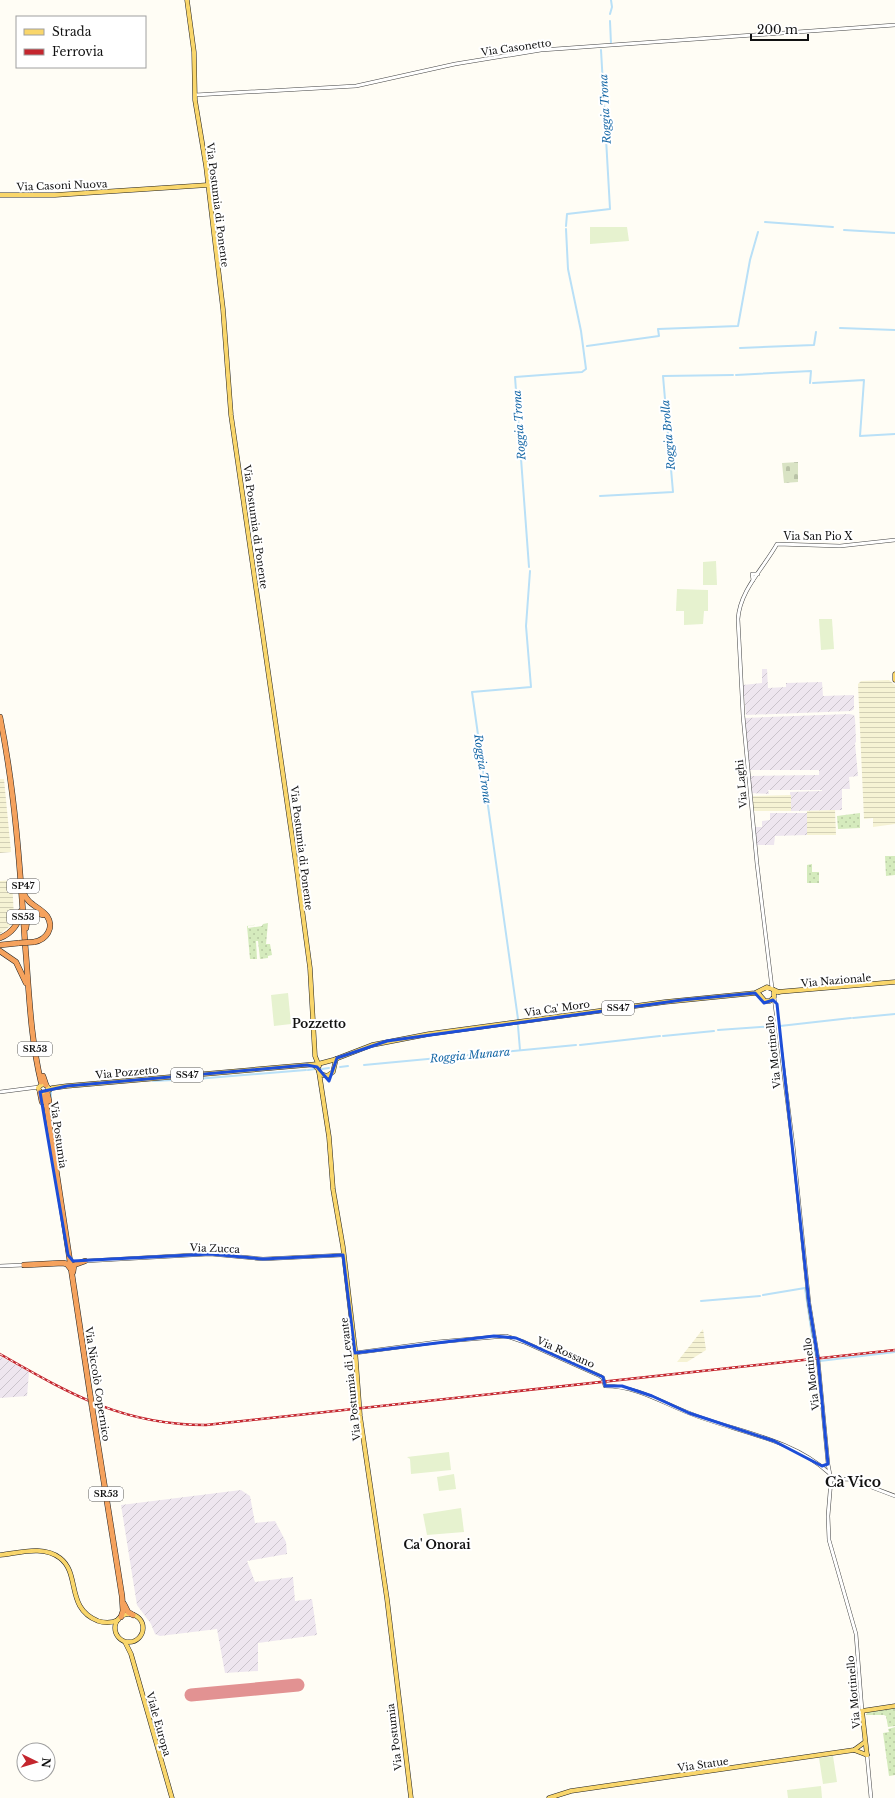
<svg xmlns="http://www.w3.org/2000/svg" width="895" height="1798" font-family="'Libre Baskerville',serif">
<defs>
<pattern id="industrial-furrows" width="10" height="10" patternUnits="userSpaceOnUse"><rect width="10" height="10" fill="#eee6ef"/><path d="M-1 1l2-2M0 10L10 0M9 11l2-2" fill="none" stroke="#cbc4cc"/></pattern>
<pattern id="farmland-rules" width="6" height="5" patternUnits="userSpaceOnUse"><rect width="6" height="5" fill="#f6f3d4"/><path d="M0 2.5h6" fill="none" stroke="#d2cfb5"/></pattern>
<pattern id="cemetery-stones" width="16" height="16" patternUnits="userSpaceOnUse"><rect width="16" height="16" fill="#d9e3c4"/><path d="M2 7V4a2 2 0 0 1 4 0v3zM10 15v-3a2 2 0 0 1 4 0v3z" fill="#b9c2a7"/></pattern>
<pattern id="park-dots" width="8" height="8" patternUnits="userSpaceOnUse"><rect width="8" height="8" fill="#d5ebbd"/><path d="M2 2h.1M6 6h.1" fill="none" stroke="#b6c8a1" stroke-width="1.8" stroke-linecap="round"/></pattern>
</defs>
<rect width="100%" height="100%" fill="#fffdf5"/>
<g fill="url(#industrial-furrows)">
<path d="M762,669H767L768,688L786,687V683L822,682L823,696L854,695V709L851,711L746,715L743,685L762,683Z"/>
<path d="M849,714L854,715L855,718L856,742L855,743L858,776L849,777L850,789H842V810L790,811L791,810L790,792L822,791V790H768L769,794L751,793L750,776L819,775V770H750L745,718Z"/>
<path d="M770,813H807V835L775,836L774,845H757L755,827H762V821L770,820Z"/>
<path d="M0,1356L29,1372L27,1396L0,1398Z"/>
<path d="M241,1490L250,1496L255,1523L275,1521L286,1542L287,1554L247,1561L255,1582L293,1577L295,1601L312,1599L317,1635L258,1643V1671L225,1673L217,1629L160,1636L155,1634L151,1624L137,1605L121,1505Z"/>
</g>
<g fill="url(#farmland-rules)">
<path d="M889,680L895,685V824L873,827V818L864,819L858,684L861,681Z"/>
<path d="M0,779H4L11,852L0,853Z"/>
<path d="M791,795V811H753V796Z"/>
<path d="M835,810L836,835H807V811Z"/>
<path d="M12,880L14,917L10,926L0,934V881Z"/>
<path d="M703,1329L706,1350L687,1362H677Z"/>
</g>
<path fill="url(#cemetery-stones)" d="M798,462V482L784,483L782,463Z"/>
<g fill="url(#park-dots)">
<path d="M860,813V828L838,829L837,816Z"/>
<path d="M885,856H895V875L886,876Z"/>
<path d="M812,864V872H819V883H807V865Z"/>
<path d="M268,923L266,944H270L272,955L268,956V958L260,959L258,941H256L257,959H250L247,926L260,924L248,926V928L262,926L263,924Z"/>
<path d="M895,1708V1726L888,1727L886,1716L884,1715H866L868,1712Z"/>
<path d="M895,1727V1775L889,1776L883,1733L889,1732L888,1729Z"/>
</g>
<g fill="#e6f2cf">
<path d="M590,227H627L629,241L590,244Z"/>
<path d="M716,561L717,585H703V562Z"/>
<path d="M677,589L708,590V611H704L703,624L684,625V611H676Z"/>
<path d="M819,619H832L834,649L821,650Z"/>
<path d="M288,993L291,1024L274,1026L271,995Z"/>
<path d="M449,1452L451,1470L411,1474L410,1459L407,1457Z"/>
<path d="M454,1474L456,1489L439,1491L437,1477Z"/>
<path d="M461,1508L464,1532L427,1535L423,1514Z"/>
<path d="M833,1756L837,1782L823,1784L819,1758Z"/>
<path d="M821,1786L822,1798H788L787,1790Z"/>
</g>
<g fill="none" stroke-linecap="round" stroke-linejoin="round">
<g stroke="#b9e0f7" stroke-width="2">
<path d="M610,14L612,7L611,0"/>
<path d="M610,44H611L610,21"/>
<path d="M765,222L833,227"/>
<path d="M566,226L567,214L610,209L601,50"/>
<path d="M844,230L895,233"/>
<path d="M840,328L895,330"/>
<path d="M587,346L659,336L658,329L738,326L750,260L758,232"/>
<path d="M740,348L814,345L816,332"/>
<path d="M736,375L811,371L810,383"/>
<path d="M813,383L864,380L860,436L895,434"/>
<path d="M600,496L673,492L663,376L733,375"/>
<path d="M529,567L515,377L582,372L586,369L581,331L568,269L566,229"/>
<path d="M853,1018L895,1014"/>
<path d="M518,1019L472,692L531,687L526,626L530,571"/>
<path d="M518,1026L520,1050"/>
<path d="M780,1026L851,1018"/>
<path d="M718,1030L776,1026"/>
<path d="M663,1036L714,1031"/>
<path d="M580,1045L660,1036"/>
<path d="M364,1065L576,1045"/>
<path d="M340,1067L348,1066"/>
<path d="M322,1069L329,1068"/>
<path d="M308,1070L315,1069"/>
<path d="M196,1079L306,1070"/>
<path d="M153,1081L174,1080"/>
<path d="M51,1091V1097"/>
<path d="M763,1295L805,1288L815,1356"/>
<path d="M701,1301L760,1296"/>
<path d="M820,1361L895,1352"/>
</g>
<path stroke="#e29292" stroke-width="13" d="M191,1695L298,1685"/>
<path stroke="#dbdad3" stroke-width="5" stroke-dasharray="5 2.5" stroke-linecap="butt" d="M41,1082L45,1096"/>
<g stroke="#444" stroke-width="4">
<g id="minor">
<path d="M195,95L356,86L455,64L541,50L895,25"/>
<path d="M753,580L752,574H758"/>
<path d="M772,988L757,864L743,716L738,619C740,590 763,569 777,544L840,546L895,540"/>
<path d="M774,997L793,1145L809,1303L818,1359L828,1464L831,1480L828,1516L829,1540L856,1634L862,1711"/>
<path d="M0,1092L39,1087"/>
<path d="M85,1261L210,1254L263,1259L343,1255"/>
<path d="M0,1266L24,1265"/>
<path d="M355,1353L437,1342L506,1336L524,1342L600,1376L603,1378L605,1386C636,1386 661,1402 689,1413C736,1432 791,1438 829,1473"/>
<path d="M831,1480L850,1479L895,1496"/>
<path d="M867,1755L871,1798"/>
</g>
</g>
<g stroke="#222" stroke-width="5">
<g id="major">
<path d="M187,0L194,52L195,100L206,166L223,309L231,415L297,871L310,968L315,1056L319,1066"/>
<path d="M0,195H55L208,185"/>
<path d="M895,674V680"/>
<path d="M777,992L895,982"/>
<path d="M756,993L759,994L765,1001H770L774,997V990"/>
<path d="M314,1065L318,1069L320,1074L327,1076L333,1072L336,1059"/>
<path d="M319,1072L329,1137L333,1189L343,1247L355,1349L360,1416L387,1599L411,1798"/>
<path d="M48,1090V1087L45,1084L41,1085L38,1088L40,1092L44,1094L52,1088L67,1086L318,1064L333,1060L372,1045L429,1034L665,1002L755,993L767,987L779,992"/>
<path d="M0,1555C19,1553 43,1545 60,1558C81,1574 65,1608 98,1621C104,1623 112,1623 118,1620"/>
<circle cx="129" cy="1628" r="14"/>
<path d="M125,1642L131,1654L172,1798"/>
<path d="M854,1750L867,1755"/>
<path d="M867,1755L862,1711L895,1706"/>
<path d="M549,1798L571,1791L854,1750L865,1742"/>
</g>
</g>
<g stroke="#222" stroke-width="6">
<g id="highway">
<path d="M0,717C15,792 20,867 25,943C29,989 30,1036 41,1082"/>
<path d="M23,891C27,905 39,906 47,916C55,928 46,940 34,942"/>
<path d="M26,928C27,917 32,911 43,915"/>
<path d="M0,938C12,933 19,924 21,911"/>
<path d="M0,945L19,943"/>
<path d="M0,951L16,962L26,983"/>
<path d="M43,1076L46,1085"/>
<path d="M40,1092L42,1102"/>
<path d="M47,1092L49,1101"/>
<path d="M45,1096L90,1394"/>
<path d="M24,1265L63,1263L67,1264L70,1268"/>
<path d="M73,1272L74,1265L85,1261"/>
<path d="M92,1407L122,1596L123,1611L121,1617"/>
<path d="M124,1604L128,1612L133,1615"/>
</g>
</g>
<use href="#minor" stroke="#fff" stroke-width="3"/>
<use href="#major" stroke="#f9d66b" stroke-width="4"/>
<use href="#highway" stroke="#f5a25d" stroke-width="5"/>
<g stroke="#c4262e" stroke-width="2.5">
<path id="rail" d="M0,1354C70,1394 123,1425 206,1425L895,1350"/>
</g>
<use href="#rail" stroke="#fff" stroke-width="1" stroke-dasharray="3" stroke-linecap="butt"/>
<g stroke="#222" stroke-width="6" stroke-linecap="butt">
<g id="highway-bridge">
<path d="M19,943L34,942"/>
<path d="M90,1394L92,1407"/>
</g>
</g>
<use href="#highway-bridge" stroke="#f5a25d" stroke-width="5"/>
</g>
<path fill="none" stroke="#1d4ed8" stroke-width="3" stroke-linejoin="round" d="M755,993L764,1003L773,1000L777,1004L809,1303L818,1359L828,1464L822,1466L774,1441L689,1413L652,1396L622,1386H605L603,1377L516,1338L494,1336L355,1353L343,1255L263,1259L210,1254L73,1261L68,1255L40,1092L67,1086L307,1065L317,1067L329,1081L337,1058L387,1041L682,1000Z"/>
<g text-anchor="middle" stroke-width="4" stroke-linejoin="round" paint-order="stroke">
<g fill="#fff" stroke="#585858" stroke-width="1">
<rect x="7" y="879" width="32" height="14" rx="3"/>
<rect x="7" y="910" width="32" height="14" rx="3"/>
<rect x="602" y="1001" width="32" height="14" rx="3"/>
<rect x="18" y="1042" width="34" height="14" rx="3"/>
<rect x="171" y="1068" width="32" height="14" rx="3"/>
<rect x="89" y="1487" width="34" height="14" rx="3"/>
</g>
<g font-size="9" font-weight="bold" fill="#111">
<text x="23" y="889">SP47</text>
<text x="23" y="920">SS53</text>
<text x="618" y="1011">SS47</text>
<text x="35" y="1052">SR53</text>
<text x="187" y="1078">SS47</text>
<text x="106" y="1497">SR53</text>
</g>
<g font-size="10" fill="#111" stroke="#fff">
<text transform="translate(516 47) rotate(-8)" y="4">Via Casonetto</text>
<text transform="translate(62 185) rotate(-2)" y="4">Via Casoni Nuova</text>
<text transform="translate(218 205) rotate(83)" y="4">Via Postumia di Ponente</text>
<text transform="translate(256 527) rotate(82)" y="4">Via Postumia di Ponente</text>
<text x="818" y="540">Via San Pio X</text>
<text transform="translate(741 784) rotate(-95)" y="4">Via Laghi</text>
<text transform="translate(302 848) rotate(83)" y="4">Via Postumia di Ponente</text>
<text transform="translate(836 980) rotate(-5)" y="4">Via Nazionale</text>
<text transform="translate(557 1008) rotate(-8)" y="4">Via Ca' Moro</text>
<text transform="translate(773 1052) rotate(-96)" y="4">Via Mottinello</text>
<text transform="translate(127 1072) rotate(-5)" y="4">Via Pozzetto</text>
<text transform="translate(59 1135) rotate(82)" y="4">Via Postumia</text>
<text transform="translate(215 1248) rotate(2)" y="4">Via Zucca</text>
<text transform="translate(566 1352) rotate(24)" y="4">Via Rossano</text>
<text transform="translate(811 1374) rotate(-97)" y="4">Via Mottinello</text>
<text transform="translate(350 1379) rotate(-96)" y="4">Via Postumia di Levante</text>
<text transform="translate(98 1384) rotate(81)" y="4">Via Niccolò Copernico</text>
<text transform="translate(853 1692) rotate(-95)" y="4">Via Mottinello</text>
<text transform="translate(159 1724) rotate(74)" y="4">Viale Europa</text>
<text transform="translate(394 1737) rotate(-97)" y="4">Via Postumia</text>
<text transform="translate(703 1764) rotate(-8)" y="4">Via Statue</text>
</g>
<g font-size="11" font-style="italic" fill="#1768a6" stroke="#fff">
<text transform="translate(605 109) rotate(-93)" y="4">Roggia Trona</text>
<text transform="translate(519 425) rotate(-94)" y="4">Roggia Trona</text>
<text transform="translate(668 435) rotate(-95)" y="4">Roggia Brolla</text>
<text transform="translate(483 769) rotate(82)" y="4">Roggia Trona</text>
<text transform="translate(470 1055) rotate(-5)" y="4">Roggia Munara</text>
</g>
<g font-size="12" font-weight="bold" fill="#111" stroke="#fff">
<text x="319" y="1028">Pozzetto</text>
<text x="437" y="1549">Ca' Onorai</text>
</g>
<g font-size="14" font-weight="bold" fill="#111" stroke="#fff">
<text x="853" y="1487">Cà Vico</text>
</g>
</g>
<rect x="16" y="16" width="130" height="52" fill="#ffffff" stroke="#a0a0a0"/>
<rect x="24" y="29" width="20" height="6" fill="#f9d66b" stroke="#a0a0a0"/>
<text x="52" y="36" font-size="12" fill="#111111">Strada</text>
<rect x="24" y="49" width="20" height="6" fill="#c4262e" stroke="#a0a0a0"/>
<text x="52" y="56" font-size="12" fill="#111111">Ferrovia</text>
<g transform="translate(36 1762) rotate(95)"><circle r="19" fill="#ffffff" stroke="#a0a0a0"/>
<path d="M0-3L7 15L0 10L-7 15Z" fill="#c4262e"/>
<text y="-6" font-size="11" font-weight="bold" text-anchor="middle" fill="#111111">N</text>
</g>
<path d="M751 34v6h57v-6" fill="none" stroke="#111111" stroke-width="2"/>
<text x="757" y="34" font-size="12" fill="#111111" stroke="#ffffff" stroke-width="3" paint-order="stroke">200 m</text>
</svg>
